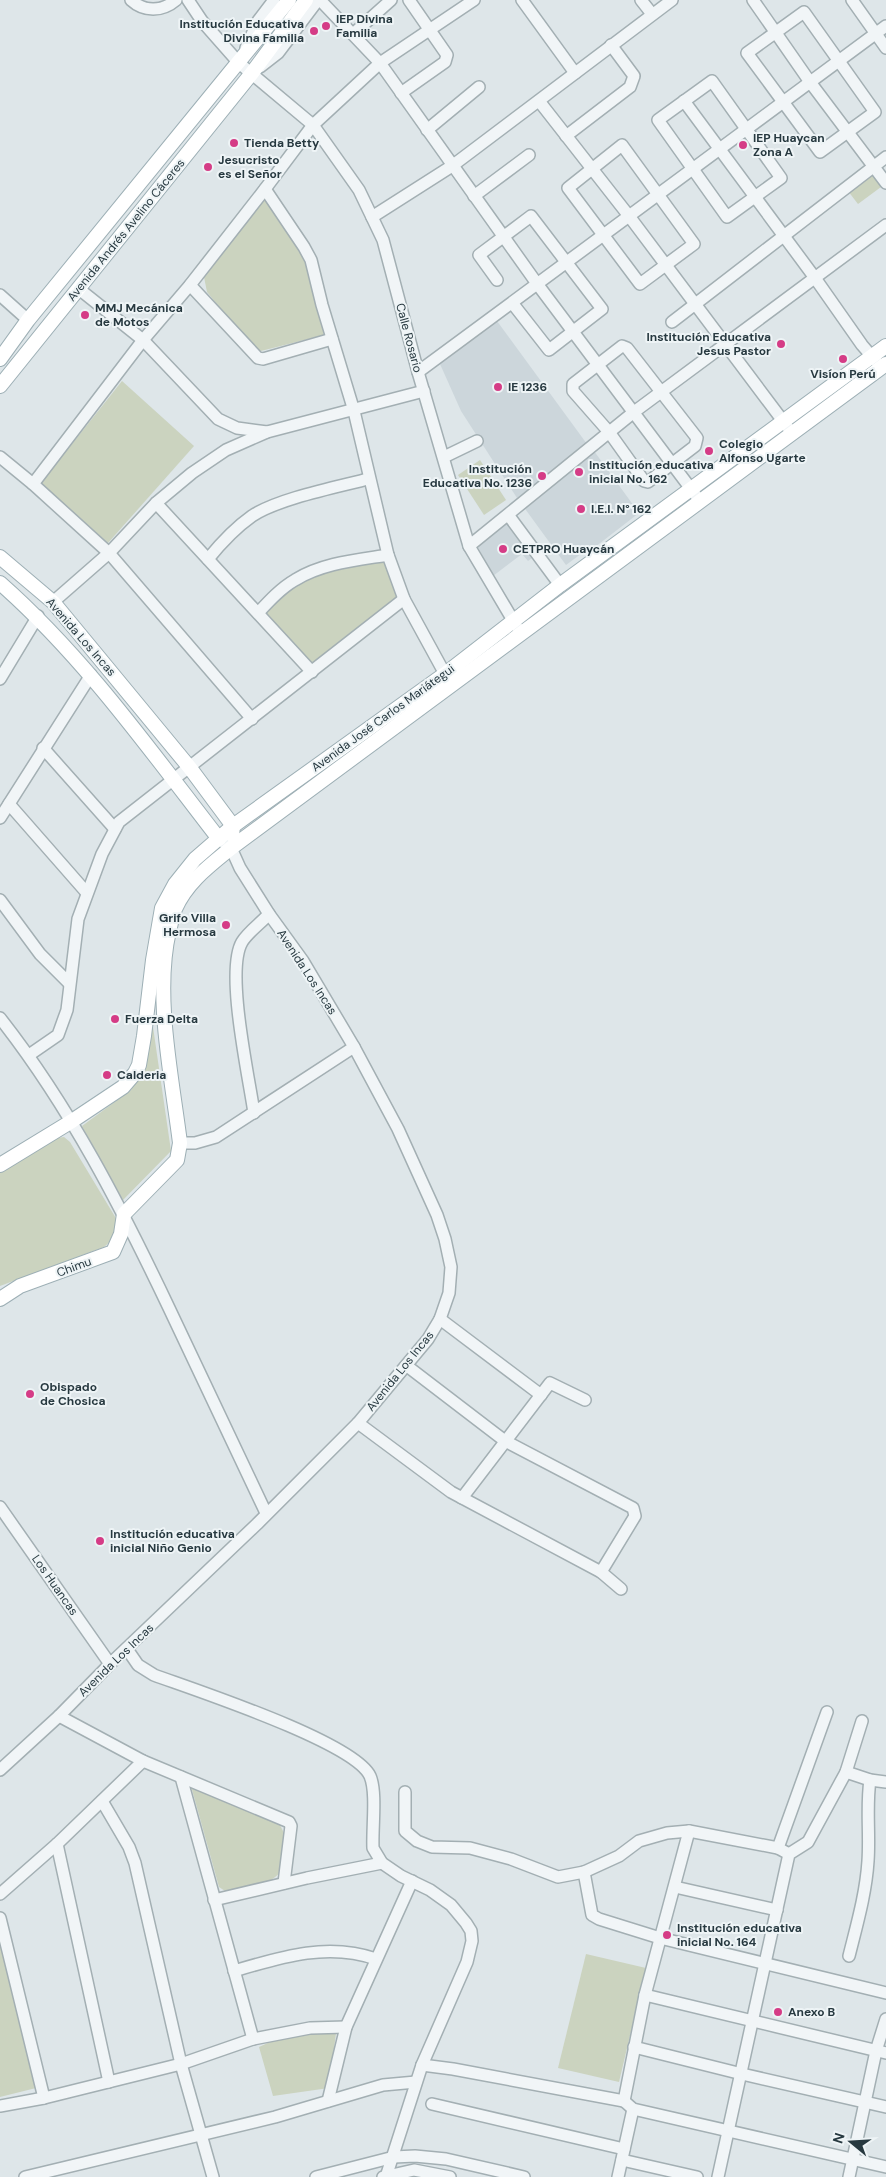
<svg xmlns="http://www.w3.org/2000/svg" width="886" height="2177" font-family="'DM Sans',sans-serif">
<rect width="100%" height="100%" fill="#dee6e9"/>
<g fill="#ccd6db">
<path d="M497,321L587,444L517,498L461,411L440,364Z"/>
<path d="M594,451L639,513L595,547L593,545L566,565L523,506Z"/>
<path d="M508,522L532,558L528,561L522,554L493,576L477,545Z"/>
</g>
<g fill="#cbd3bf">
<path d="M871,174L881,187L858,204L848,191Z"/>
<path d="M265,195L307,262L324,335L261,351L251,346L207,292L204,277Z"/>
<path d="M122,381L194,446L108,543L41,483Z"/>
<path d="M480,460L506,500L484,515L458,475Z"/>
<path d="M387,559L401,600L312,668L264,615C276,603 287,589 301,581C327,567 358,564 387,559Z"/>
<path d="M152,1020L171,1151L123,1200L82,1126L131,1090L138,1078Z"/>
<path d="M64,1137L70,1142L117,1220C119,1230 112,1241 104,1247L0,1286V1169L57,1138Z"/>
<path d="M191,1786L278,1821L284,1833L282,1868C276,1885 246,1887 231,1891H225L219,1887Z"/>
<path d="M0,1945L40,2087L0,2097Z"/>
<path d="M586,1954L646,1968L619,2082L558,2068Z"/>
<path d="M332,2031L336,2033L329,2088L273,2096L259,2047C283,2035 306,2032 332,2031Z"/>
</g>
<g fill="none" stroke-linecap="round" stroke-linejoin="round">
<g stroke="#a3afb3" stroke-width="14">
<g id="minor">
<path d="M131,0C144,12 162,12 176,0"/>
<path d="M188,0L202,21L239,63L313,125L359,190L383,240L418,372L469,546L517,627"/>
<path d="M320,0L380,63L538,285L700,501"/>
<path d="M522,0L575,73"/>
<path d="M641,0L652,14"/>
<path d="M753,0L810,82L886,183"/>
<path d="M852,0L886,48"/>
<path d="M804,12L875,112L820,152L747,53Z"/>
<path d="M353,34L391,0"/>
<path d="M246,48L258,21L274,0"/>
<path d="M260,67L278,53L318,0"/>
<path d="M712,81L781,178L727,217L658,120Z"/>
<path d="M401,93L445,62L447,55L409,0"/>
<path d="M539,101L629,216L792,433"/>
<path d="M684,101L815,278L862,345L881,367"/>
<path d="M427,130L479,87"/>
<path d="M566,136L630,87L634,76L611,45"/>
<path d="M622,145L694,244L640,284L568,188Z"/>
<path d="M265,189L304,247L311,260L322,305L354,411L388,555L404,599L445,674"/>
<path d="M474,196L529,155"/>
<path d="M372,217L452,166L672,0"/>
<path d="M497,280L479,255L531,216L602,309L549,350L513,304"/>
<path d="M190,285L258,358L263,359L332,339"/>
<path d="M79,289L143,340L218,419L237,428L267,432"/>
<path d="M0,295L28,320"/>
<path d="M672,322L886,157"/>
<path d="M622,346L627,348L697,438L695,446L648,482L644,481L609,432L573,391V384Z"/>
<path d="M418,372L886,26"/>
<path d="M0,457L33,484L109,553L252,719"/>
<path d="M444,457L477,441"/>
<path d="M33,484L143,340L190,285L265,189L313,125L380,63L474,0"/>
<path d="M156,503L312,672"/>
<path d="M509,516L560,585"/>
<path d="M469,546L634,412L886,225"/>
<path d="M208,559C221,543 235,528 252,516C277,499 337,487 368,479"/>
<path d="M53,602L109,553L156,503L192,473L226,450L267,432L424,391"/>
<path d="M258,613C269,601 281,588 295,580C322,563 357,560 388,555"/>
<path d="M0,679L38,616"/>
<path d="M43,748L115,829"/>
<path d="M9,804L87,893"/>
<path d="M0,818L91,675"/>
<path d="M0,900L40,954L69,983"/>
<path d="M0,1018C70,1107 121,1207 169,1308C202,1377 234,1445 266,1513"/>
<path d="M29,1055L58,1035L67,1010L78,919L102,854L119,822L404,599"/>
<path d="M254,1113C249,1077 225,971 242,942C248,932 261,923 269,914"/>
<path d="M180,1143H195L216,1137L354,1047"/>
<path d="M440,1319L541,1395"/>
<path d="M407,1366L505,1441L633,1508L635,1516L601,1572"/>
<path d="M358,1423L451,1492L601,1572L621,1589"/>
<path d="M462,1498L550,1383L585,1400"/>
<path d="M0,1507L110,1664"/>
<path d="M127,1649L138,1665L154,1675C195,1690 354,1742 370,1776C377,1792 372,1828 373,1848L382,1863L401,1876L430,1890L451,1905L466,1923L471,1931L472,1941L467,1962L422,2065L386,2177"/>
<path d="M59,1716L143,1761L289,1822L291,1826L284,1883"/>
<path d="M0,1770L59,1716L110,1664L257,1524L358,1423L428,1339L440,1319L449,1293L451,1267L445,1239L437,1215L398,1129L354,1047L303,961L269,914L240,868L231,848L225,844"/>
<path d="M846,1772L870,1780L886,1782"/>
<path d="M181,1777L253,2039"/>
<path d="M405,1792V1831L417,1841L432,1847L470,1848L511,1859L558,1877L584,1872L619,1856L639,1841L667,1833L689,1831L778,1848L789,1854"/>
<path d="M102,1801L129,1847L135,1863L181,2064L213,2177"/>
<path d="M689,1831L645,1995L624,2101L633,2109L886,2167"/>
<path d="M57,1844L109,2082"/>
<path d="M778,1848L827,1712"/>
<path d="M584,1872L592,1915L599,1919L660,1938L886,1993"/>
<path d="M675,1887L777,1910"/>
<path d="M0,1894L57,1844L143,1761"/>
<path d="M214,1900L307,1878L382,1863"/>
<path d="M0,1918L44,2098"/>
<path d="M849,1956C857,1924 866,1893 868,1861C870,1834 866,1807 870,1780"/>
<path d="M234,1971C281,1957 328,1942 376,1959"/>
<path d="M645,1995L886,2053"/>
<path d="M634,2047L742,2074L886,2107"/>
<path d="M422,2065L453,2069L624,2101"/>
<path d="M328,2101L346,2027L412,1881"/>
<path d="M432,2104L624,2149"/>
<path d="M0,2106L44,2098L181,2064L253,2039L310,2028L346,2027"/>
<path d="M622,2160L697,2177"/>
<path d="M25,2177L275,2117L383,2085L416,2082"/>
<path d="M316,2177L394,2157L415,2156L446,2159L524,2177"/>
<path d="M383,2177L414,2170L450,2177"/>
<path d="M618,2177L633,2109"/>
<path d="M718,2177L789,1854L808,1842L846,1772L862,1721"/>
<path d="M849,2177L876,2051L886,2019"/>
</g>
</g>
<g stroke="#9dafb5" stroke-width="16">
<g id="major">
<path d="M0,359L28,320L289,0"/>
<path d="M0,386L252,73L306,0"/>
<path d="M0,557L53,602L190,768L233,826L232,835"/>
<path d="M0,583C84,657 150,750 219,839"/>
<path d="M0,1165L72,1121L123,1087L135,1073L139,1065L144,1036L153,960L162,908L175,884L195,859L233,826L445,674L560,585L886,346"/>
<path d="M0,1299L20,1286L113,1252L121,1234L124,1214L177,1160L180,1143C172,1078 154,995 169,931C171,924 172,916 175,909C187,882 209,866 231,848L886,364"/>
</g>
</g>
<use href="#minor" stroke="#f1f5f7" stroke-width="11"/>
<use href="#major" stroke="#fff" stroke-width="14"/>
</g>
<g fill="#d53c86" stroke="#eef4f6" stroke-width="2">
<circle cx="326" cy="26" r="5"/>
<circle cx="314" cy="31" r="5"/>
<circle cx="234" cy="143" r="5"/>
<circle cx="743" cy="145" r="5"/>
<circle cx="208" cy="167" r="5"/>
<circle cx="85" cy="315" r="5"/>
<circle cx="781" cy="344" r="5"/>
<circle cx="843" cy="359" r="5"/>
<circle cx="498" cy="387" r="5"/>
<circle cx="709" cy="451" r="5"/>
<circle cx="579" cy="472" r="5"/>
<circle cx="542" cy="476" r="5"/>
<circle cx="581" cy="509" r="5"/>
<circle cx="503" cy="549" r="5"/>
<circle cx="226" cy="925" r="5"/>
<circle cx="115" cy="1019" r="5"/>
<circle cx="107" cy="1075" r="5"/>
<circle cx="30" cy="1394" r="5"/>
<circle cx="100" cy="1541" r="5"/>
<circle cx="667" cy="1935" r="5"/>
<circle cx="778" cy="2012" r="5"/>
</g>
<g text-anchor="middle" stroke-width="4" stroke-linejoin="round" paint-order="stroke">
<g font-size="12" font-weight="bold" fill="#273940" stroke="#eef4f6" text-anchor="start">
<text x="336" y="23">IEP Divina<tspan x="336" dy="14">Familia</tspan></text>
<text x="304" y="28" text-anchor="end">Institución Educativa<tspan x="304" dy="14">Divina Familia</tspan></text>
<text x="753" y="142">IEP Huaycan<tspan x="753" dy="14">Zona A</tspan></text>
<text x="244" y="147">Tienda Betty</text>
<text x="218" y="164">Jesucristo<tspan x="218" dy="14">es el Señor</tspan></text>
<text x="95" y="312">MMJ Mecánica<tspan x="95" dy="14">de Motos</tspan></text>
<text x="771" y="341" text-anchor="end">Institución Educativa<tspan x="771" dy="14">Jesus Pastor</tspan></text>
<text x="843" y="378" text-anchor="middle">Visíon Perú</text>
<text x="508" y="391">IE 1236</text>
<text x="719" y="448">Colegio<tspan x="719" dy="14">Alfonso Ugarte</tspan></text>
<text x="589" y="469">Institución educativa<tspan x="589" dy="14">inicial No. 162</tspan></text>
<text x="532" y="473" text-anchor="end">Institución<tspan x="532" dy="14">Educativa No. 1236</tspan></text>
<text x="591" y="513">I.E.I. N° 162</text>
<text x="513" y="553">CETPRO Huaycán</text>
<text x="216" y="922" text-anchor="end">Grifo Villa<tspan x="216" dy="14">Hermosa</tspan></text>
<text x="125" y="1023">Fuerza Delta</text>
<text x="117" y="1079">Calderia</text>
<text x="40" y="1391">Obispado<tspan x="40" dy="14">de Chosica</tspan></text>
<text x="110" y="1538">Institución educativa<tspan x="110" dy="14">inicial Niño Genio</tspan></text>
<text x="677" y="1932">Institución educativa<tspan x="677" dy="14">inicial No. 164</tspan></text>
<text x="788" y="2016">Anexo B</text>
</g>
<g font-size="12" fill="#273940" stroke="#eef4f6">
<text transform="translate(126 230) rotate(-51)" y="4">Avenida Andrés Avelino Cáceres</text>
<text transform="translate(409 338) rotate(75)" y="4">Calle Rosario</text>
<text transform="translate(81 637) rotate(49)" y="4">Avenida Los Incas</text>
<text transform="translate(383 718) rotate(-36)" y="4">Avenida José Carlos Mariátegui</text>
<text transform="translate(307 972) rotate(57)" y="4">Avenida Los Incas</text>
<text transform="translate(74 1267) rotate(-20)" y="4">Chimu</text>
<text transform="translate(400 1371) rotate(-51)" y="4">Avenida Los Incas</text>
<text transform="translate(55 1585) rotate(55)" y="4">Los Huancas</text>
<text transform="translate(116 1660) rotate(-44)" y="4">Avenida Los Incas</text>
</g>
</g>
<g transform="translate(851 2142) rotate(288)" stroke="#eef4f6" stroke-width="4" paint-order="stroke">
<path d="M0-4L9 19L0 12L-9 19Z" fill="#273940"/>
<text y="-8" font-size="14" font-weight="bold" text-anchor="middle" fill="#273940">N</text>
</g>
</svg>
